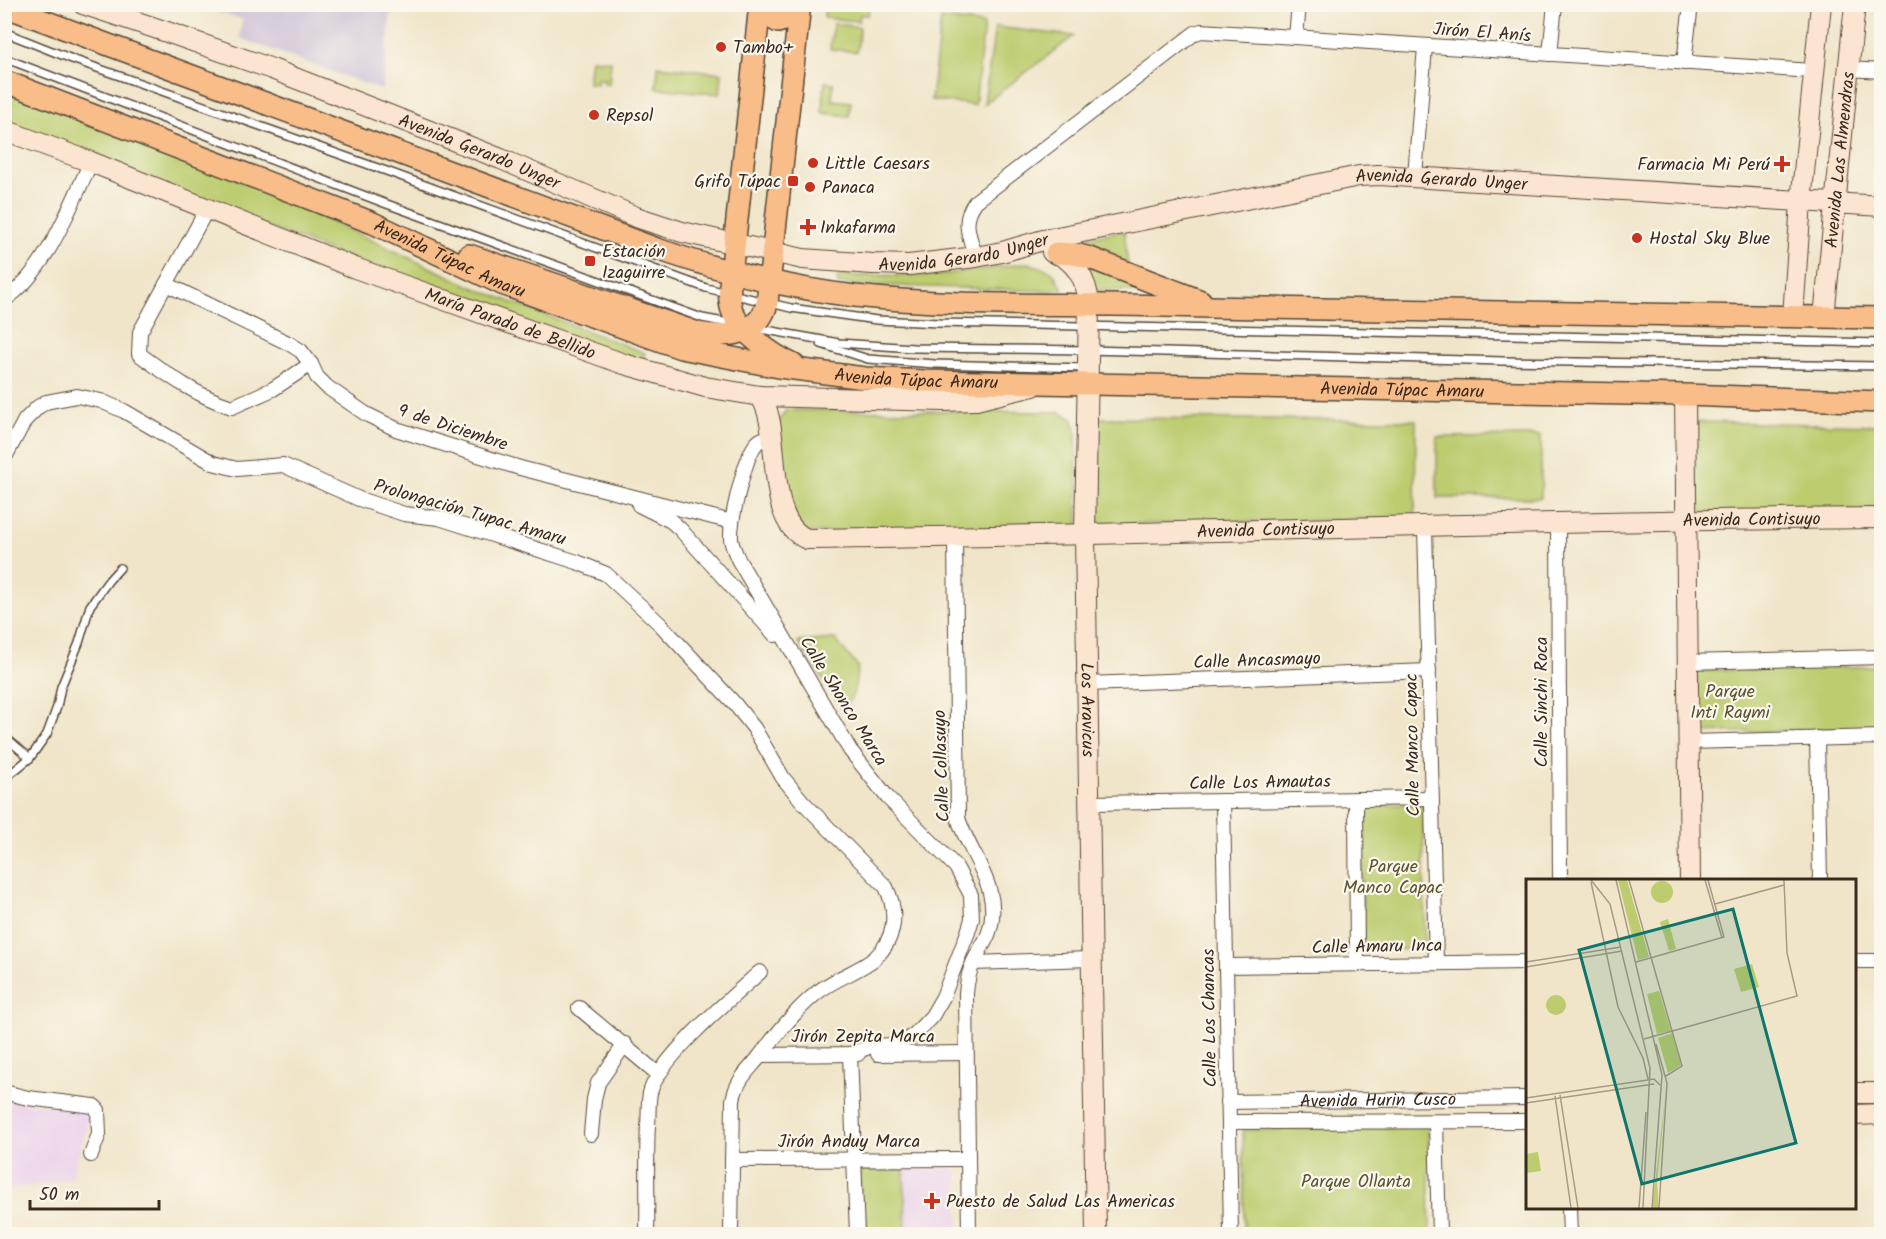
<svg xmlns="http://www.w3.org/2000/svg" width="1886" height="1239" font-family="Kalam,sans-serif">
<rect width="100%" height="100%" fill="#fbf7ec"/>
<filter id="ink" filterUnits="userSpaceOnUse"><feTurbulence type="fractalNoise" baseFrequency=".0167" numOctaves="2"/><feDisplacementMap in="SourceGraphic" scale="12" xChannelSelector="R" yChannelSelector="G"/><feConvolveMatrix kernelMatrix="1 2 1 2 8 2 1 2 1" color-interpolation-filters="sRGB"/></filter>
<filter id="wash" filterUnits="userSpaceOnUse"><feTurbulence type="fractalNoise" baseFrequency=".008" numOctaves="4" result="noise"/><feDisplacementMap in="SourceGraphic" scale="24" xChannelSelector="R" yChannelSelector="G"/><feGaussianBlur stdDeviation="1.35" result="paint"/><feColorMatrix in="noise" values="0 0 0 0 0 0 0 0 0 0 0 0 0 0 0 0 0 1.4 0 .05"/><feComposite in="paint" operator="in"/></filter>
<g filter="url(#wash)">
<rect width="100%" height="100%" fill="#f0e5c9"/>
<g fill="#ebd1eb">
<path d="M5,1098L91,1113L71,1179L5,1190Z"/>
<path d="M951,1168L958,1173L959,1229H906L904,1169Z"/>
</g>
<path fill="#cbbfd5" d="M193,5H392L382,90L240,38L242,19Z"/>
<g fill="#bccc6e" stroke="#7c7b46" stroke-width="1.5">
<path d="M825,5L869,8L868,15H860L859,21L824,18Z"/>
<path d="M941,19L984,24L975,105L931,100Z"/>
<path d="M833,24L860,27L857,52L830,49Z"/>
<path d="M995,27L1074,36L984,104Z"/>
<path d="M591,59L611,61L609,85L604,84V79H597V84L588,83Z"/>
<path d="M658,66L722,73L720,94L656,88Z"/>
<path d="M825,82L833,83L832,100L851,102L849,116L822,113Z"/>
<path d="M4,84L266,191L472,287L645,353L642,364L464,303L5,125Z"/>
<path d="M1124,230L1128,266L1054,244Z"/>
<path d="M1081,262L1157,292L1093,290Z"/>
<path d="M1028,263L1052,271L1063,289L1049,291L839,284L837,280L840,276L939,275Z"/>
<path d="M786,410L1061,412L1072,419L1076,429L1078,528L804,533L787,501L777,437L779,421Z"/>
<path d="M1097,418L1416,420L1415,518L1095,525Z"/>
<path d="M1695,422L1881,425V509L1695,513Z"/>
<path d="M1541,436V498H1437V437Z"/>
<path d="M835,639L858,667L854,692L844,711L798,642Z"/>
<path d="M1881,666V728L1698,733L1697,671Z"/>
<path d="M1423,804L1425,949L1363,950L1361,805Z"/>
<path d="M1428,1126L1430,1234H1244L1243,1130Z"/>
<path d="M904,1169L906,1228L959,1229V1234H862L859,1170Z"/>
</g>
</g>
<g filter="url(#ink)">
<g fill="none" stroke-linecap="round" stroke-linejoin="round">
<g stroke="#564638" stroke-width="10">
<g id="lane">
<path d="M4,32L72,59L389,172L706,288L791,308L877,320L939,323L1882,343"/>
<path d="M4,58L384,203L702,318L735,324"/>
<path d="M755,328L839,343L914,348L1087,350L1504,361L1882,366"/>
<path d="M821,344L868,359L935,364L1086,368"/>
<path d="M4,736L30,758"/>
<path d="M4,779L30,758L47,734L57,707L61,687L79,643L90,606L109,580L120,568"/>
</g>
</g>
<g stroke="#564638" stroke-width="16">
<g id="street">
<path d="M1296,37L1299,4"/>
<path d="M1550,54L1555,4"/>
<path d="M1684,63L1691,4"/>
<path d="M1848,69L1882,71"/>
<path d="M1415,176L1425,46"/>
<path d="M207,209L140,332L139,354C169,376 197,396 232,407L273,389L311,364"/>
<path d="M976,257C969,236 961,220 976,201L1195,33L1201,31L1813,71"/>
<path d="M166,284L290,344L301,351L311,364L317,377L327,387L366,414L396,429L520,468L732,522"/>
<path d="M4,300C46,273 70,206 91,162"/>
<path d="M771,438C766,438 762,438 758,442C745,453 730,522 731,539C732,547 736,554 739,561L850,750L888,798L956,867L971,895L972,919L968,932L943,997L932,1016L915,1034L906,1040L894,1045L872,1046L850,1054L857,1234"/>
<path d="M4,459L25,420L38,407L46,402L77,396L101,401L124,411L213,463L237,469L283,465L359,499L404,514L439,518L577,562L606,574L660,624L734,703L754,728L783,778L803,802L886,887C898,912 896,938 875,958C859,972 831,979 813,996C791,1015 773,1039 756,1061C750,1068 743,1075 739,1083C736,1088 734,1095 733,1100L731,1234"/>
<path d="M639,505L671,521L680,529L775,635"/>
<path d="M1558,523L1560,880"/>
<path d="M1425,527L1436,963"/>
<path d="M955,537L958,818C970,856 1003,889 989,932C986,942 978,952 974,961C969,971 967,982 966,993L969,1234"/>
<path d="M1687,662L1882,657"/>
<path d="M1087,684L1429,671"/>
<path d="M1817,738L1820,880"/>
<path d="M1688,742L1882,737"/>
<path d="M1356,799L1357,964"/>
<path d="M1223,801L1231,1234"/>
<path d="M1089,803L1431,798"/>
<path d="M1854,961H1882"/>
<path d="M973,963L1090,959"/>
<path d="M1226,966L1528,962"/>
<path d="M579,1008L658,1074"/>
<path d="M878,1054L966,1053"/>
<path d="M761,1055L858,1054"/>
<path d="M4,1092L28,1098L94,1106L98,1110L99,1134L91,1155"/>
<path id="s1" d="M1228,1102L1528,1098"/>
<path d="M1229,1122L1528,1121"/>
<path d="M1436,1122L1439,1234"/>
<path d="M591,1134L594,1099L598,1083L625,1044"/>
<path d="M732,1160L967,1159"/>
<path d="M1569,1208L1570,1234"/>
<path d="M647,1234C648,1198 646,1161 648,1125C649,1114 648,1103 650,1093C658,1059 732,997 760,972"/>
</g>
</g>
<g stroke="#564638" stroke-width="22">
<g id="secondary">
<path id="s2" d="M83,4L167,32L272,69L501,159L636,217L682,232L803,259L873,264L909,265L976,257L1002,252L1043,240L1359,176L1379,175L1882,206"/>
<path id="s3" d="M4,130L91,162L355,268L624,364L705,387L760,396L943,401L976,400L1033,386"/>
<path id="s4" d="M1052,252C1075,258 1087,281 1089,303L1085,535L1096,1234"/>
<path d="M1793,316L1801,202L1821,4"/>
<path id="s5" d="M1824,317L1855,4"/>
<path d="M1685,395L1690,880"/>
<path id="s6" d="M760,396C784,428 762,521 807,539C1165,535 1523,520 1882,518"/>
<path d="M1854,1093H1882"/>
<path d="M1854,1115L1882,1114"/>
</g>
</g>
<g stroke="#564638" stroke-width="24">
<g id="primary">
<path d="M760,4L730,285C729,295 729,304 733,313C742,334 774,356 794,365"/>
<path d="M761,4L766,15L778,22L791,18L799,9"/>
<path d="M4,6L657,249C721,271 787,288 855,296C957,307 1061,303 1164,306C1403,312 1642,314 1882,318"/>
<path id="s7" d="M4,81L373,223L502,284L681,348L779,367L865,378L925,381L1685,395L1882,402"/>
<path d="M1056,253L1075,254L1090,258L1201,301"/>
<path d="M469,255L698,333C725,338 759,336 767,303L800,4"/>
</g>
</g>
<use href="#lane" stroke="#fff" stroke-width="7"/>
<use href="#street" stroke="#fff" stroke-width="14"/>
<use href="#secondary" stroke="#fce5d0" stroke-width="20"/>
<use href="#primary" stroke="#f8bd89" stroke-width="21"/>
</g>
</g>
<g fill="#c8321e" stroke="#fbf7ec" stroke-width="2">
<circle cx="721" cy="47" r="6"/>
<circle cx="594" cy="115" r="6"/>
<circle cx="813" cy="163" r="6"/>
<path d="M1779 155h6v6h6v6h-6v6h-6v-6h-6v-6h6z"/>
<rect x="787" y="175" width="12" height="12" rx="3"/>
<circle cx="810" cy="187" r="6"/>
<path d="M805 218h6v6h6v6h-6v6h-6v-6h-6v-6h6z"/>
<circle cx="1637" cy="238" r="6"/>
<rect x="584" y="255" width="12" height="12" rx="3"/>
<path d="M929 1192h6v6h6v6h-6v6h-6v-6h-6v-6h6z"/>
</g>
<g text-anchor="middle" stroke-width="4.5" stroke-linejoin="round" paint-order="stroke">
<g font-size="18" fill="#3b2a1e" stroke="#fbf7ec">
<text transform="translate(1482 32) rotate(4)" y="6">Jirón El Anís</text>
<text dy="6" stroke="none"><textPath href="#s2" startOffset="423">Avenida Gerardo Unger</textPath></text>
<text dy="6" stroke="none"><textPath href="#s5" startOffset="158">Avenida Las Almendras</textPath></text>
<text dy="6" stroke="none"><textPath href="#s2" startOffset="1413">Avenida Gerardo Unger</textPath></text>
<text dy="6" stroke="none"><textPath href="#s2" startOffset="927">Avenida Gerardo Unger</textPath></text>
<text dy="6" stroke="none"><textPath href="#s7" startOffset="480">Avenida Túpac Amaru</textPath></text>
<text dy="6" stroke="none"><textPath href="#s3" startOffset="542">María Parado de Bellido</textPath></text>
<text dy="6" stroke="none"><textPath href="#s7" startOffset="966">Avenida Túpac Amaru</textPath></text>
<text dy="6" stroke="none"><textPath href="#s7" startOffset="1452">Avenida Túpac Amaru</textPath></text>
<text transform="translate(453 427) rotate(18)" y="6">9 de Diciembre</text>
<text transform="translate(470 512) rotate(16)" y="6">Prolongación Tupac Amaru</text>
<text dy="6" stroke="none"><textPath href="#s6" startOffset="1101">Avenida Contisuyo</textPath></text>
<text dy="6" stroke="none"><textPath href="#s6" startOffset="615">Avenida Contisuyo</textPath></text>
<text transform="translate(1257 660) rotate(-2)" y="6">Calle Ancasmayo</text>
<text transform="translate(844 701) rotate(58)" y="6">Calle Shonco Marca</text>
<text transform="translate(1541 702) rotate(-90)" y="6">Calle Sinchi Roca</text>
<text dy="6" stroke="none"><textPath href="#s4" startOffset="474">Los Aravicus</textPath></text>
<text transform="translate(1412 745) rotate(-91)" y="6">Calle Manco Capac</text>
<text transform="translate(941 766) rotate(-92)" y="6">Calle Collasuyo</text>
<text transform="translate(1260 782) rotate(-1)" y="6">Calle Los Amautas</text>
<text transform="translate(1377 946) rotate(-1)" y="6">Calle Amaru Inca</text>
<text transform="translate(1209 1018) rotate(-91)" y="6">Calle Los Chancas</text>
<text x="863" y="1042">Jirón Zepita Marca</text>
<text dy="6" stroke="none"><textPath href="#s1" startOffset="150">Avenida Hurin Cusco</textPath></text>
<text x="849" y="1147">Jirón Anduy Marca</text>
</g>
<g font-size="18" fill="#3b2a1e" stroke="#fbf7ec" text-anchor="start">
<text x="733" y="53">Tambo+</text>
<text x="606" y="121">Repsol</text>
<text x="825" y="169">Little Caesars</text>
<text x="1770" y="170" text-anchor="end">Farmacia Mi Perú</text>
<text x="781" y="187" text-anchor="end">Grifo Túpac</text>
<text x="822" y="193">Panaca</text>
<text x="820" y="233">Inkafarma</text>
<text x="1649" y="244">Hostal Sky Blue</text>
<text x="602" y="257">Estación<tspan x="602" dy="21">Izaguirre</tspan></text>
<text x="946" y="1207">Puesto de Salud Las Americas</text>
</g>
<g font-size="18" fill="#5b5232" stroke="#fbf7ec">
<text x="1730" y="697">Parque<tspan x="1730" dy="21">Inti Raymi</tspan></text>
<text x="1393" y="872">Parque<tspan x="1393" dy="21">Manco Capac</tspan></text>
<text x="1356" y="1187">Parque Ollanta</text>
</g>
</g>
<g transform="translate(1526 879)">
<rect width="330" height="330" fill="#f0e5c9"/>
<path d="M92,1H101L123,78L112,81ZM125 13a11 11 0 1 1 22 0a11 11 0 1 1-22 0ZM142,40L150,70L143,72L134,43ZM226,85L233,108L215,113L208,90ZM133,112L145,152L131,155L121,115ZM20 126a10 10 0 1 1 20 0a10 10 0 1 1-20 0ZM146,154L155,186L142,194L132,159ZM140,213L131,303L133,329H126ZM12,273L15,292L0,294V275Z" fill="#bccc6e"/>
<path fill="none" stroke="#a89a85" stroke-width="1.5" d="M65,1L84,25L124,189L117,329M90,1L136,196L126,329M103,1L156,187L140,197M179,1L196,59M65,3L92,128L117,179L122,200M189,25L258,6M0,83L95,68M110,83L198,58L182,1M0,88L96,72M118,160L271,117L261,74L258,1M130,165L141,204L133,329M34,216L52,329M29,217L45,329M0,219L128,200L134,206M0,224L128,205M113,329L120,233"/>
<path fill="#0f766e" fill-opacity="0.15" stroke="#0f766e" stroke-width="3" d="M207,30L270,264L116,305L53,71Z"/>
<rect width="330" height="330" fill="none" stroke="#3b2a1e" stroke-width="3"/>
</g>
<rect width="1886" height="1239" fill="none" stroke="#fbf7ec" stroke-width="24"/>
<path d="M30 1200v9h129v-9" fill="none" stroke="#3b2a1e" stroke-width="3"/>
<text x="39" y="1200" font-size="18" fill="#3b2a1e" stroke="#fbf7ec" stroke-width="4.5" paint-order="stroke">50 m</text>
</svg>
